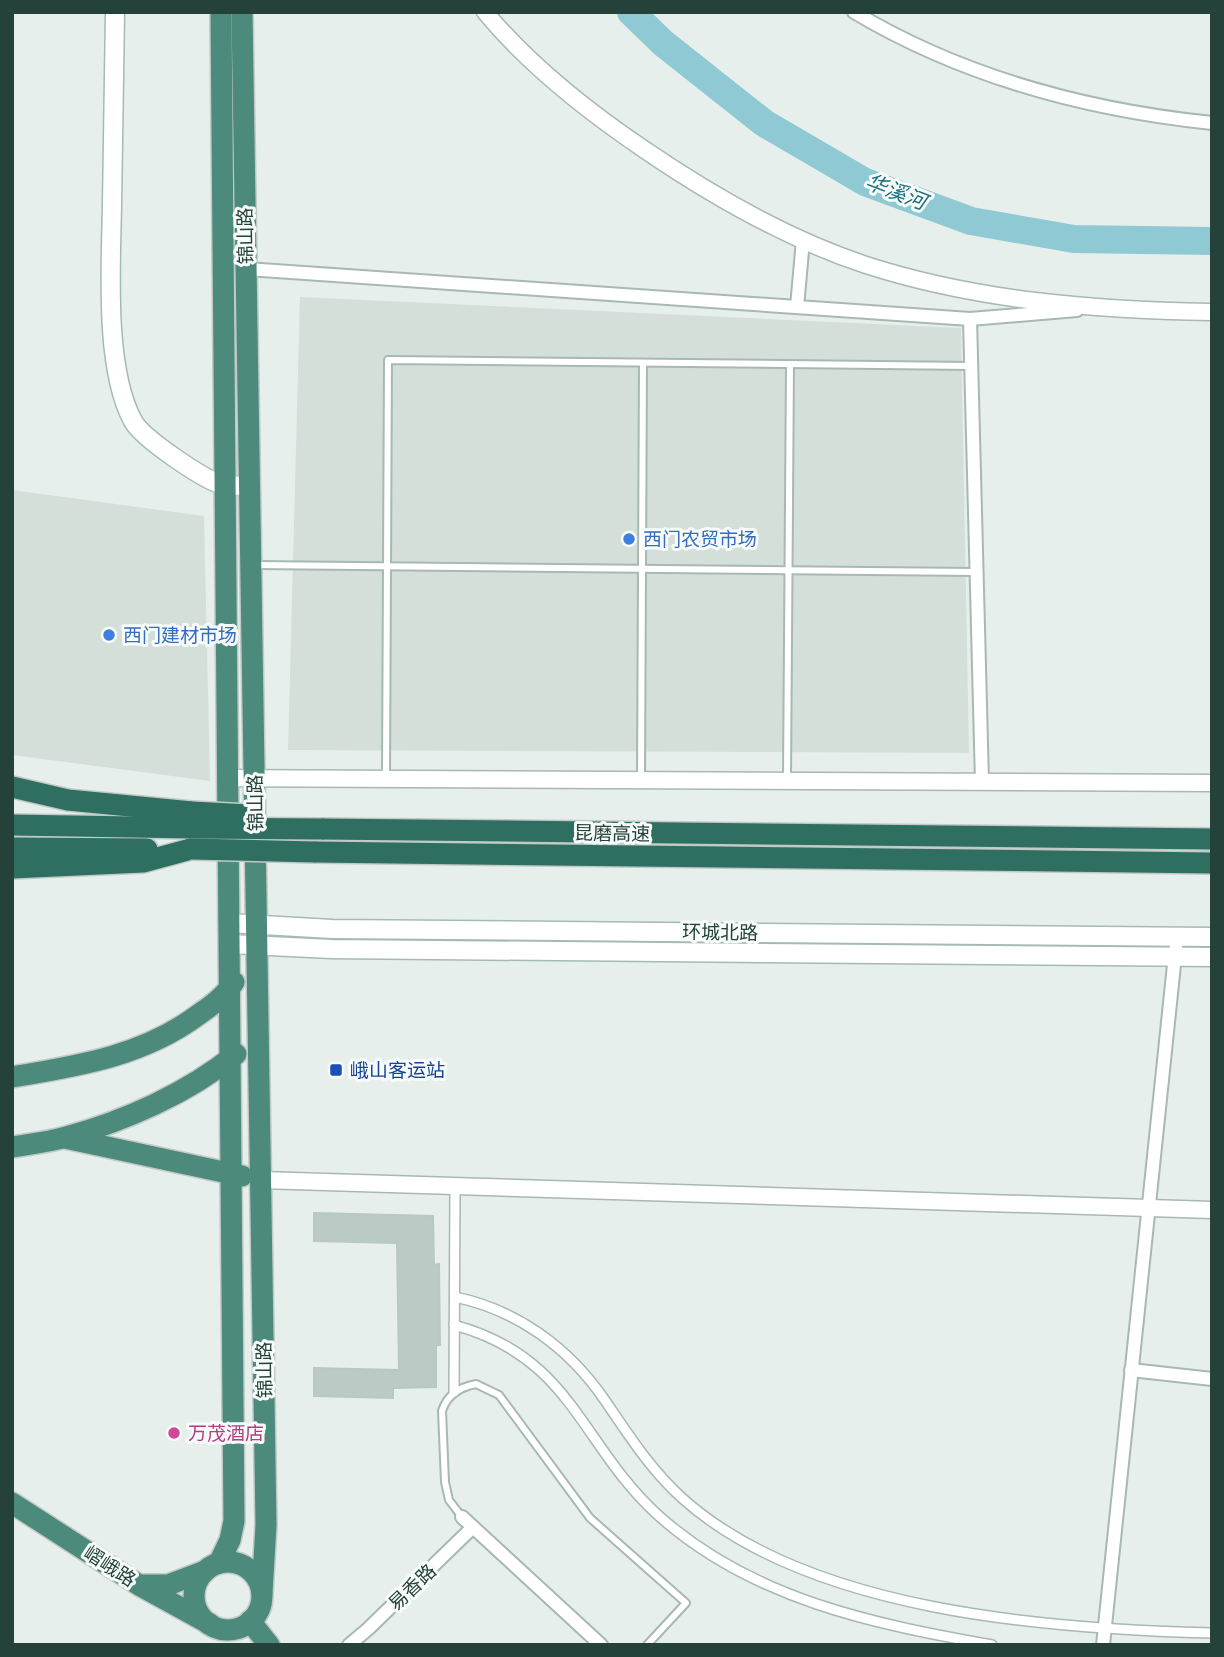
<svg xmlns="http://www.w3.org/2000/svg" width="1224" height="1657" font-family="'DejaVu Sans','Noto Sans SC',sans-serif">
<rect width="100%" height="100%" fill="#e6efeb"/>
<g fill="#d4dfda">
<path d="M300,297L961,328L969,753L288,750Z"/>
<path d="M12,490L204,516L210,781L12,755Z"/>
</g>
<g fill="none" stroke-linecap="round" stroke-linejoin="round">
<path stroke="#8ec9d4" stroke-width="28" d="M631,12L663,43L764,123L865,182L971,221L1074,239L1212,241"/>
</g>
<path fill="#bbcac4" stroke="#b8c9c2" stroke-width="2" d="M314,1213L433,1216L434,1265L439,1264L440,1345H436V1387L393,1388V1398L314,1396V1368L399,1370L397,1243L314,1241Z"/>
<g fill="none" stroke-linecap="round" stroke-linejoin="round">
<g stroke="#a8b8b2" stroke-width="10">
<g id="service">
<path d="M253,565L977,572"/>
<path d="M386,777L388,360L972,366"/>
<path d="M641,777L643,363"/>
<path d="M787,779L790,365"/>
<path d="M462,1517L449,1500L445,1482L442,1411C447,1395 460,1387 476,1384L499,1395L590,1518L686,1603L647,1645"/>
</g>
</g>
<g stroke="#a8b8b2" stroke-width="12">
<g id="pedestrian">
<path d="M455,1297C517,1310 568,1347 604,1399C628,1434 650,1469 682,1498C809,1612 1049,1629 1212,1633"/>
<path d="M454,1325C573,1357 580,1445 659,1516C752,1599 873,1624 992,1645"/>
<path d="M454,1392L455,1186"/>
</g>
</g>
<g stroke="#a8b8b2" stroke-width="16">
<g id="minor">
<path d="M854,12C963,77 1087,110 1212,123"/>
<path d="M246,269L970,319L1077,310"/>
<path d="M797,307L803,240"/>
<path d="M970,319L982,782"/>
<path d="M1131,1370L1212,1379"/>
<path d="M462,1517L601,1645"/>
<path d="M349,1645L368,1629L473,1527"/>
<path d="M1103,1645L1177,936"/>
</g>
</g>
<g stroke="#a8b8b2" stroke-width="19">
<g id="tertiary">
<path d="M485,12C530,66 587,111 645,150C714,197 787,239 866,265C978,301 1095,310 1212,312"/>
<path d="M228,778L1212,783"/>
<path d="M261,1180L1212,1210"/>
</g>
</g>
<g stroke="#a4bbb3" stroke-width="21">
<g id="secondary">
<path d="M115,12C114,76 113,140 112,205C111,265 104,368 133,421C142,438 204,480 223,485C232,487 242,485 250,485"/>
<path d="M229,923L332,929L1212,937"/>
<path d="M229,944L331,949L1212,957"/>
</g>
</g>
<g stroke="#c2cac8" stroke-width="24">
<g id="trunk">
<path d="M242,12L266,1525L262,1593"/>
<path d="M12,1077C78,1066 143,1056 198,1015C211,1006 225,996 234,982"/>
<path d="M65,1138L242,1176"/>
<path d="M12,1147C30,1144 49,1142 66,1137C125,1121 188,1093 236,1054"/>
<path d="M12,1503L139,1585L210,1624"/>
<circle cx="228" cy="1596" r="34"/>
<path d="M219,1563L230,1540L234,1521L221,12"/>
<path d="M143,1585H168L205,1571"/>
<path d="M250,1621L269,1645"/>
</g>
</g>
<g stroke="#c2cac8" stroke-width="24">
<g id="motorway">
<path d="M12,787L68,800L192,812"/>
<path d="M12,825L193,828"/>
<path d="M322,829L1212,839"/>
<path d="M12,848L147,849"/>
<path d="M314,852L1212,863"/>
<path d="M12,868L143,862L191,849"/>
</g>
</g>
<use href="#service" stroke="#fff" stroke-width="6"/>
<use href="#pedestrian" stroke="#fff" stroke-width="9"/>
<use href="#minor" stroke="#fff" stroke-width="12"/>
<use href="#tertiary" stroke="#fff" stroke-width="16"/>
<use href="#secondary" stroke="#fff" stroke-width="18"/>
<use href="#trunk" stroke="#4c8a7c" stroke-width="21"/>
<use href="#motorway" stroke="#2f6f62" stroke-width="21"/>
<g stroke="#c2cac8" stroke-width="24" stroke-linecap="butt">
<g id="motorway-bridge">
<path d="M192,812L249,815"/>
<path d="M193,828L322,829"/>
<path d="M191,849L314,852"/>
</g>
</g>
<use href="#motorway-bridge" stroke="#2f6f62" stroke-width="21"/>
</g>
<g fill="#3f7fe0" stroke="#f7fbf9" stroke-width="2.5">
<circle cx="629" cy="539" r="7"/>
<circle cx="109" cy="635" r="7"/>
</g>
<rect fill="#1a4fb4" stroke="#f7fbf9" stroke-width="2.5" x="329" y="1063" width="14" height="14" rx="3.5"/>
<circle fill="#d1479c" stroke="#f7fbf9" stroke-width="2.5" cx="174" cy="1433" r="7"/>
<g text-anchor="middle" stroke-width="6" stroke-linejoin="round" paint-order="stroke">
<g font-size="19" fill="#24423a" stroke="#f7fbf9">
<text transform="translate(245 236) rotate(-91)" y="7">锦山路</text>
<text transform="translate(255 803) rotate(-91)" y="7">锦山路</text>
<text transform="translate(612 833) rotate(1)" y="7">昆磨高速</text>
<text transform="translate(720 932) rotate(1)" y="7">环城北路</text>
<text transform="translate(264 1370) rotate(-91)" y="7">锦山路</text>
<text transform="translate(110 1566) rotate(33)" y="7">嶍峨路</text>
<text transform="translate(412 1587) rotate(-44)" y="7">易香路</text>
</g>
<g font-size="19" fill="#366cbe" stroke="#f7fbf9" text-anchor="start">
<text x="643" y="546">西门农贸市场</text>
<text x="123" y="642">西门建材市场</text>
</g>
<g font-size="19" fill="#164399" stroke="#f7fbf9" text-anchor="start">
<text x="350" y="1077">峨山客运站</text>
</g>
<g font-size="19" fill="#b23c85" stroke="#f7fbf9" text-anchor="start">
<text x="188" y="1440">万茂酒店</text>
</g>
<g font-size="21" font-style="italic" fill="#1c6f80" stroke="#f7fbf9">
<text transform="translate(896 192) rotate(21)" y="7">华溪河</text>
</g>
</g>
<rect width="1224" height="1657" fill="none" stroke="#24423a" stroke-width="28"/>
</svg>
